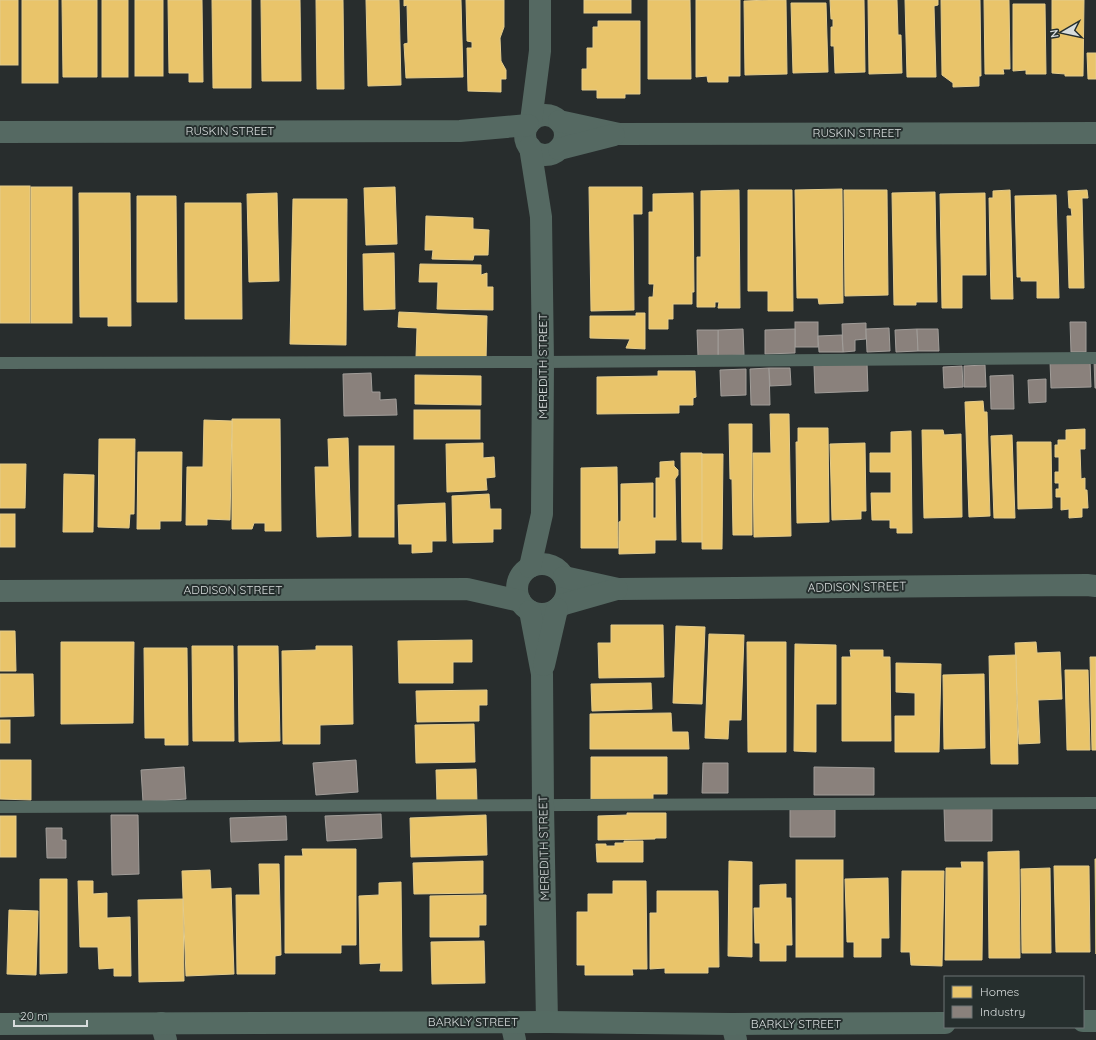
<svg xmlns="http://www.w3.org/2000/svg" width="1096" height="1040" font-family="Quicksand,sans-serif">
<rect width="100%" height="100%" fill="#282d2d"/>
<g fill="#e9c46a" stroke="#e4cc8c">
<rect x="0" y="0" width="18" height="65"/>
<rect x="22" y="0" width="36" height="83"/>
<path d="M62,0H97V77H63Z"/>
<rect x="102" y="0" width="26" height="77"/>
<rect x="135" y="0" width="28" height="76"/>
<path d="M168,0H202L203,82H189V73H169Z"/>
<path d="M212,0H251V88H213Z"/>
<path d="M261,0H300L301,81H262Z"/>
<path d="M316,0H343L344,89H317Z"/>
<path d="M366,0H399L401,85L368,86Z"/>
<path d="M404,0H461L463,77L406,78L404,44L408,43L407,5L404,6Z"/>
<path d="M466,0H504V27L500,38L501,61L506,70V79H501V92L468,91L467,48H472V42L467,41Z"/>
<rect x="584" y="0" width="47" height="13"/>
<path d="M648,0H690L691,79H648Z"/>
<path d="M696,0H740V76H728V82H708L707,76L696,77Z"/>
<path d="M769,0H786L787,74L745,75L744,1Z"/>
<path d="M830,0H864L865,72L835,73L834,46H831V27H833V19H831Z"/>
<path d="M868,0H897L898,35H901L902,73L869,74Z"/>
<path d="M905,0H938V5L934,6L936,77H907Z"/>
<path d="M941,0H980L981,76H979V86L953,87V83L942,75Z"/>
<path d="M984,0H1009L1010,69H1003L1004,74H985Z"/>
<path d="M1052,0H1084L1083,76H1065V74L1052,73Z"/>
<path d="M791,3H826L828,72L793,73Z"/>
<path d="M1013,4H1045L1046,74H1026V70L1013,71Z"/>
<path d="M598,21H640V94H625V98H597V90H582V69H587V48H593V27H598Z"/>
<path d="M1087,53H1096V79H1088Z"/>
<rect x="0" y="186" width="30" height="137"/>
<rect x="31" y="187" width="41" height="136"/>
<path d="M395,187L397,244L366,245L364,188Z"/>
<path d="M589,187H642V214H633L634,310L591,311Z"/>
<path d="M842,189L843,303L819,304L818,298H797L795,190Z"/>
<path d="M739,190L740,308H718L719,302H715V307H697V257H701V191Z"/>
<path d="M748,190H792L793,311H768V291H748Z"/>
<path d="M844,190H887L888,295L845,296Z"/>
<path d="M1010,190L1013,299H991L989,198H993V191Z"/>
<path d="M1087,190L1088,198H1082L1084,288H1069L1067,216H1072L1071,208H1069L1068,191Z"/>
<path d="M935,192L937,302H916V305H894L892,193Z"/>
<path d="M79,193H130L131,326H108V317H80Z"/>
<path d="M277,193L279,281L249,282L247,194Z"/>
<path d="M693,193L694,292H692V304H673V319H668V329H649V297H653L654,284H649V212H653V194Z"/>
<path d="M985,193L986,275H962V308H942L940,194Z"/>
<path d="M1056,195L1059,298H1037V281H1021V277H1017L1015,196Z"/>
<path d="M137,196H176L177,302H137Z"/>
<path d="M293,199H347L346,345L290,344Z"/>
<path d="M185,203H241L242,319H185Z"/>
<path d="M426,216L473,218V229L489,230L488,255H474L473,260L432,259L433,250H425Z"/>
<path d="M394,253L395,309L364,310L363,254Z"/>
<path d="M420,264L481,265V275L487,273V287H493V310L437,309L438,282H419Z"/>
<path d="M399,312L487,316L486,360L416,357L417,328L398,327Z"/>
<path d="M636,313H645V349L626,348L630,339L590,338V316H636Z"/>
<path d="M658,371H695L696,397L693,398V405H679V413L597,414V377L658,376Z"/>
<path d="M415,375L481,376V405L415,404Z"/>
<path d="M983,401L984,412H987L990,516L969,517L965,402Z"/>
<rect x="414" y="410" width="66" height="29"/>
<path d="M770,414H789L791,536L754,537L753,453H771Z"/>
<path d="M232,419H280L281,531H265V523H254L252,529H232Z"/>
<path d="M204,420L232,421L230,520L207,519V525H186L187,467H203Z"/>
<path d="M729,424H752V535H733L732,479H730Z"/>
<path d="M798,428H828L829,522L797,523L796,442H798Z"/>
<path d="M1085,429V449H1080L1081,479L1085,478V490H1087L1088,508H1082V517L1069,518V509L1061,510V497H1056V489H1059V483H1055V472H1059V457H1055V445H1058V440H1066V430Z"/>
<path d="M922,430H943L944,435L961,434L962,517L924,518Z"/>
<path d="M911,431L912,533H897V528H890V520H872L871,493H891V472H870V453H891V432Z"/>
<path d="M1012,435L1015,518H994L991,436Z"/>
<path d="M348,438L351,536L317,537L315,467H329L328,439Z"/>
<path d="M99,439H135L134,514H130L129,528L98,527Z"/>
<path d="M1017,442H1051L1052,508L1018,509Z"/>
<path d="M483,443V458L494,457L495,477L486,478L487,490L447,492L446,444Z"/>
<path d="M865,443L866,511H861V519L832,520L830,444Z"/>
<rect x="359" y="446" width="35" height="91"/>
<path d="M138,452H182L181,521H160V529H137Z"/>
<path d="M681,453H702L703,542H682Z"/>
<path d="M702,454H723L722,549H702Z"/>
<path d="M674,461V466L678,470V475L675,479L676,540H655V553L619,554V522L621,521V484L653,483V518H656V478H660V462Z"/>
<path d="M0,464H26L25,508H0Z"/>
<path d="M617,467L618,548H581V468Z"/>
<path d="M64,474L94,475L93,532H63Z"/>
<path d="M489,494L490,509H501V529H493V542L453,543L452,496Z"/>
<path d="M445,503L446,541H432V552L412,553V544H399L398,505Z"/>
<rect x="0" y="514" width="15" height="33"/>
<path d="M611,625H663L664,677L599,678L598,643H611Z"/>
<path d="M676,626L705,627L702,704L673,703Z"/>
<path d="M0,631H15L16,671H0Z"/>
<path d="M709,634L744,635L741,720H729L728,739L705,738Z"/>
<path d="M472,640V662H453V683H399L398,641Z"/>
<path d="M61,642H134L133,723L61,724Z"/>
<path d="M747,642H786V752H748Z"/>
<path d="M1036,642L1037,653L1060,652L1062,699L1038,700L1040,743L1019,744L1015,643Z"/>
<path d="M795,644L836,645V704H816V752L794,751Z"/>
<path d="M192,646H233L234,741H193Z"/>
<path d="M238,646H278L280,741L239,742Z"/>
<path d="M316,646H352L353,724L320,725V744H283L282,651L316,650Z"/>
<path d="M144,648H187L188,745H165V738H145Z"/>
<path d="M850,650H883V657H890L891,741H842V657H851Z"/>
<path d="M1016,655L1018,764H991L989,656Z"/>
<path d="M1090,657H1096V750H1092Z"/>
<path d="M896,663L941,664L939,752H895V716H915V693L896,692Z"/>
<path d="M1065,670H1088L1090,750H1067Z"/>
<path d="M0,674H33L34,716L0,717Z"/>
<path d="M984,674L985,748L944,749L943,675Z"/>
<path d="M651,683L652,709L592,711L591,684Z"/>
<path d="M487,690V705H479V721L417,722L416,691Z"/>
<path d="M671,713L672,732H688L689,749H590V714Z"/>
<rect x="0" y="720" width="10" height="23"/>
<path d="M474,724L475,762L416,763L415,725Z"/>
<path d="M591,757H667V794H653V802H591Z"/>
<path d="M0,760H31V800L0,799Z"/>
<path d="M476,769L477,803H437L436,770Z"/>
<path d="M627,813H666V838H655V839L598,840V816L627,815Z"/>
<path d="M486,815L487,855L411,857L410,818Z"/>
<rect x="0" y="816" width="16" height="41"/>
<path d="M624,841H643V862H597L596,844H606V846H615V843H624Z"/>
<path d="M302,849H356V945H341V953H285V856H303Z"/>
<path d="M1019,851L1020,958H989L988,852Z"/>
<path d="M1095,859H1096V954Z"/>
<rect x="796" y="860" width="47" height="97"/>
<path d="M483,861V893L414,894L413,863Z"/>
<path d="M729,861L752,862V957L728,956Z"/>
<path d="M961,862H983L982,960H945L946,868H962Z"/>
<path d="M259,864H279L281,955L275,956V974H237L236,895H260Z"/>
<path d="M1054,866H1089L1090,952H1056Z"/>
<path d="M1050,868L1051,953H1022L1021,869Z"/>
<path d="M210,870L211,889L231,888L234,974L186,976L182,871Z"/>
<path d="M902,871H944L942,966L911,965L910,952H901Z"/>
<path d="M888,878L889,938H881V957H854V942H847L845,879Z"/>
<path d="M40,879H67V973L40,974Z"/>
<path d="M78,881H93V894L107,893V918L130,917L131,976H114V968L99,969L98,947H80Z"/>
<path d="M613,881H646L647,969H632L633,975H585V965H577V912H588V894H613Z"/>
<path d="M401,882L402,971H380L381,963L360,964L359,896L379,895V883Z"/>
<path d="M786,884V898H791L792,945H786V961H760V943H755L754,908H760V885Z"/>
<path d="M657,891H718L719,967H708V973H665V968L650,969V913H657Z"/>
<path d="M486,895V925H479V937H430V896Z"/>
<path d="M183,899L184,981L139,982L138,900Z"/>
<path d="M9,910L38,911L36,975L7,974Z"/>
<path d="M484,941L485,983L432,984L431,942Z"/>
</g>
<g fill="#8a817c" stroke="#a19d99">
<rect x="795" y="322" width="23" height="25"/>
<path d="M1070,322H1086V352H1071Z"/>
<path d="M866,323V339L855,340V351L843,352L842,324Z"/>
<path d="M889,328L890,351L867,352L866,329Z"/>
<path d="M743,329L744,355L718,356V330Z"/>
<path d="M795,329V353L765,354V330Z"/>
<path d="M917,329L918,351L896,352L895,330Z"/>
<path d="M917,329H938L939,351H918Z"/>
<path d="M697,330H718V356H698Z"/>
<path d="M842,335L843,352H819L818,336Z"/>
<path d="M1094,360H1096V388H1095Z"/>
<path d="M1050,361H1090L1091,387L1051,388Z"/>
<path d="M867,363L868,391L815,393L814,365Z"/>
<path d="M985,365L986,387H964V366Z"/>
<path d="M962,366L963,387L944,388L943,367Z"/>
<path d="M769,368L770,405H751L750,369Z"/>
<path d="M769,368H790L791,385L770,386Z"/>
<path d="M746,369V395L721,396L720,370Z"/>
<path d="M371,373L372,392H380V400L396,399L397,415L344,416L343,374Z"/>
<path d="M1013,375L1014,409H991L990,376Z"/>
<path d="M1046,379V402L1029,403L1028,380Z"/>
<path d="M356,760L358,792L316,795L313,763Z"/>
<path d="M703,763H728V793H702Z"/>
<path d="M184,767L186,799L143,802L141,770Z"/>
<path d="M814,767L874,768V795H814Z"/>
<path d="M790,807L835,808V837H790Z"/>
<path d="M944,808H992V841H945Z"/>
<path d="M381,814L382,838L327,841L325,816Z"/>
<path d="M111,815H138L139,874L112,875Z"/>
<path d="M286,816L287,840L231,842L230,818Z"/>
<path d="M46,828H62V840H66V858H47Z"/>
</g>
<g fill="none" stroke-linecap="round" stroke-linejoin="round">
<g stroke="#556962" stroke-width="12">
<path d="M0,363L543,362L1096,358"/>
<path d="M0,807L1096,803"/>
</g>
<g stroke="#556962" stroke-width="22">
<circle cx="545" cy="135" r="20"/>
<path d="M531,121L540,51V0"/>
<path d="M559,121L619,134L1096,133"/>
<path d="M0,132L460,131L528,125"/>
<path d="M559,149L614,135"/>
<circle cx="542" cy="589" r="25"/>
<path d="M530,567L542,514L543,362L541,217L530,147"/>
<path d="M564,577L618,589L1087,585L1096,586"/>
<path d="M0,591L467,589L520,601"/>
<path d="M561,605L617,589"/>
<path d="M530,611L542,674L543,805L547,1022"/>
<path d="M544,665L557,609"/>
<path d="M511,1022L515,1040"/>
<path d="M161,1023L166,1040"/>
<path d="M732,1024L736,1040"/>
</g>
<g stroke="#556b63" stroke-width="22">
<path d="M1083,1021H1096"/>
<path d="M0,1024L547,1022L732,1024L945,1023"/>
</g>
</g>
<g text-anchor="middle" stroke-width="4" stroke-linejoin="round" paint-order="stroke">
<g font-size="12" fill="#d8dddd" stroke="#262f2e">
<text x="230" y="135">RUSKIN STREET</text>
<text x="857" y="137">RUSKIN STREET</text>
<text transform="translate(543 366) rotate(-90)" y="4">MEREDITH STREET</text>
<text transform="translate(857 587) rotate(-1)" y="4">ADDISON STREET</text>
<text x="233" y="594">ADDISON STREET</text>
<text transform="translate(544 848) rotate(-91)" y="4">MEREDITH STREET</text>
<text x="473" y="1026">BARKLY STREET</text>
<text x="796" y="1028">BARKLY STREET</text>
</g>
</g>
<rect x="944" y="976" width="140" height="52" fill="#262f2e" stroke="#6d7574"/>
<rect x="952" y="986" width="20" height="12" fill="#e9c46a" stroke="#6d7574"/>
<text x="980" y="996" font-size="12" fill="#d8dddd">Homes</text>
<rect x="952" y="1006" width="20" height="12" fill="#8a817c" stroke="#6d7574"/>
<text x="980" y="1016" font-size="12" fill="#d8dddd">Industry</text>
<g transform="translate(1064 32) rotate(261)" stroke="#262f2e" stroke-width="3" paint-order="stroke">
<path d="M0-3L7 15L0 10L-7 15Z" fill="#d8dddd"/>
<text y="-6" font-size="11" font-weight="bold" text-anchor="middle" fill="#d8dddd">N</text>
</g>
<path d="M14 1020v6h73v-6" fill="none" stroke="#d8dddd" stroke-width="2"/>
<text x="20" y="1020" font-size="12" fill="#d8dddd" stroke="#262f2e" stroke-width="3" paint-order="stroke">20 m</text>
</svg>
